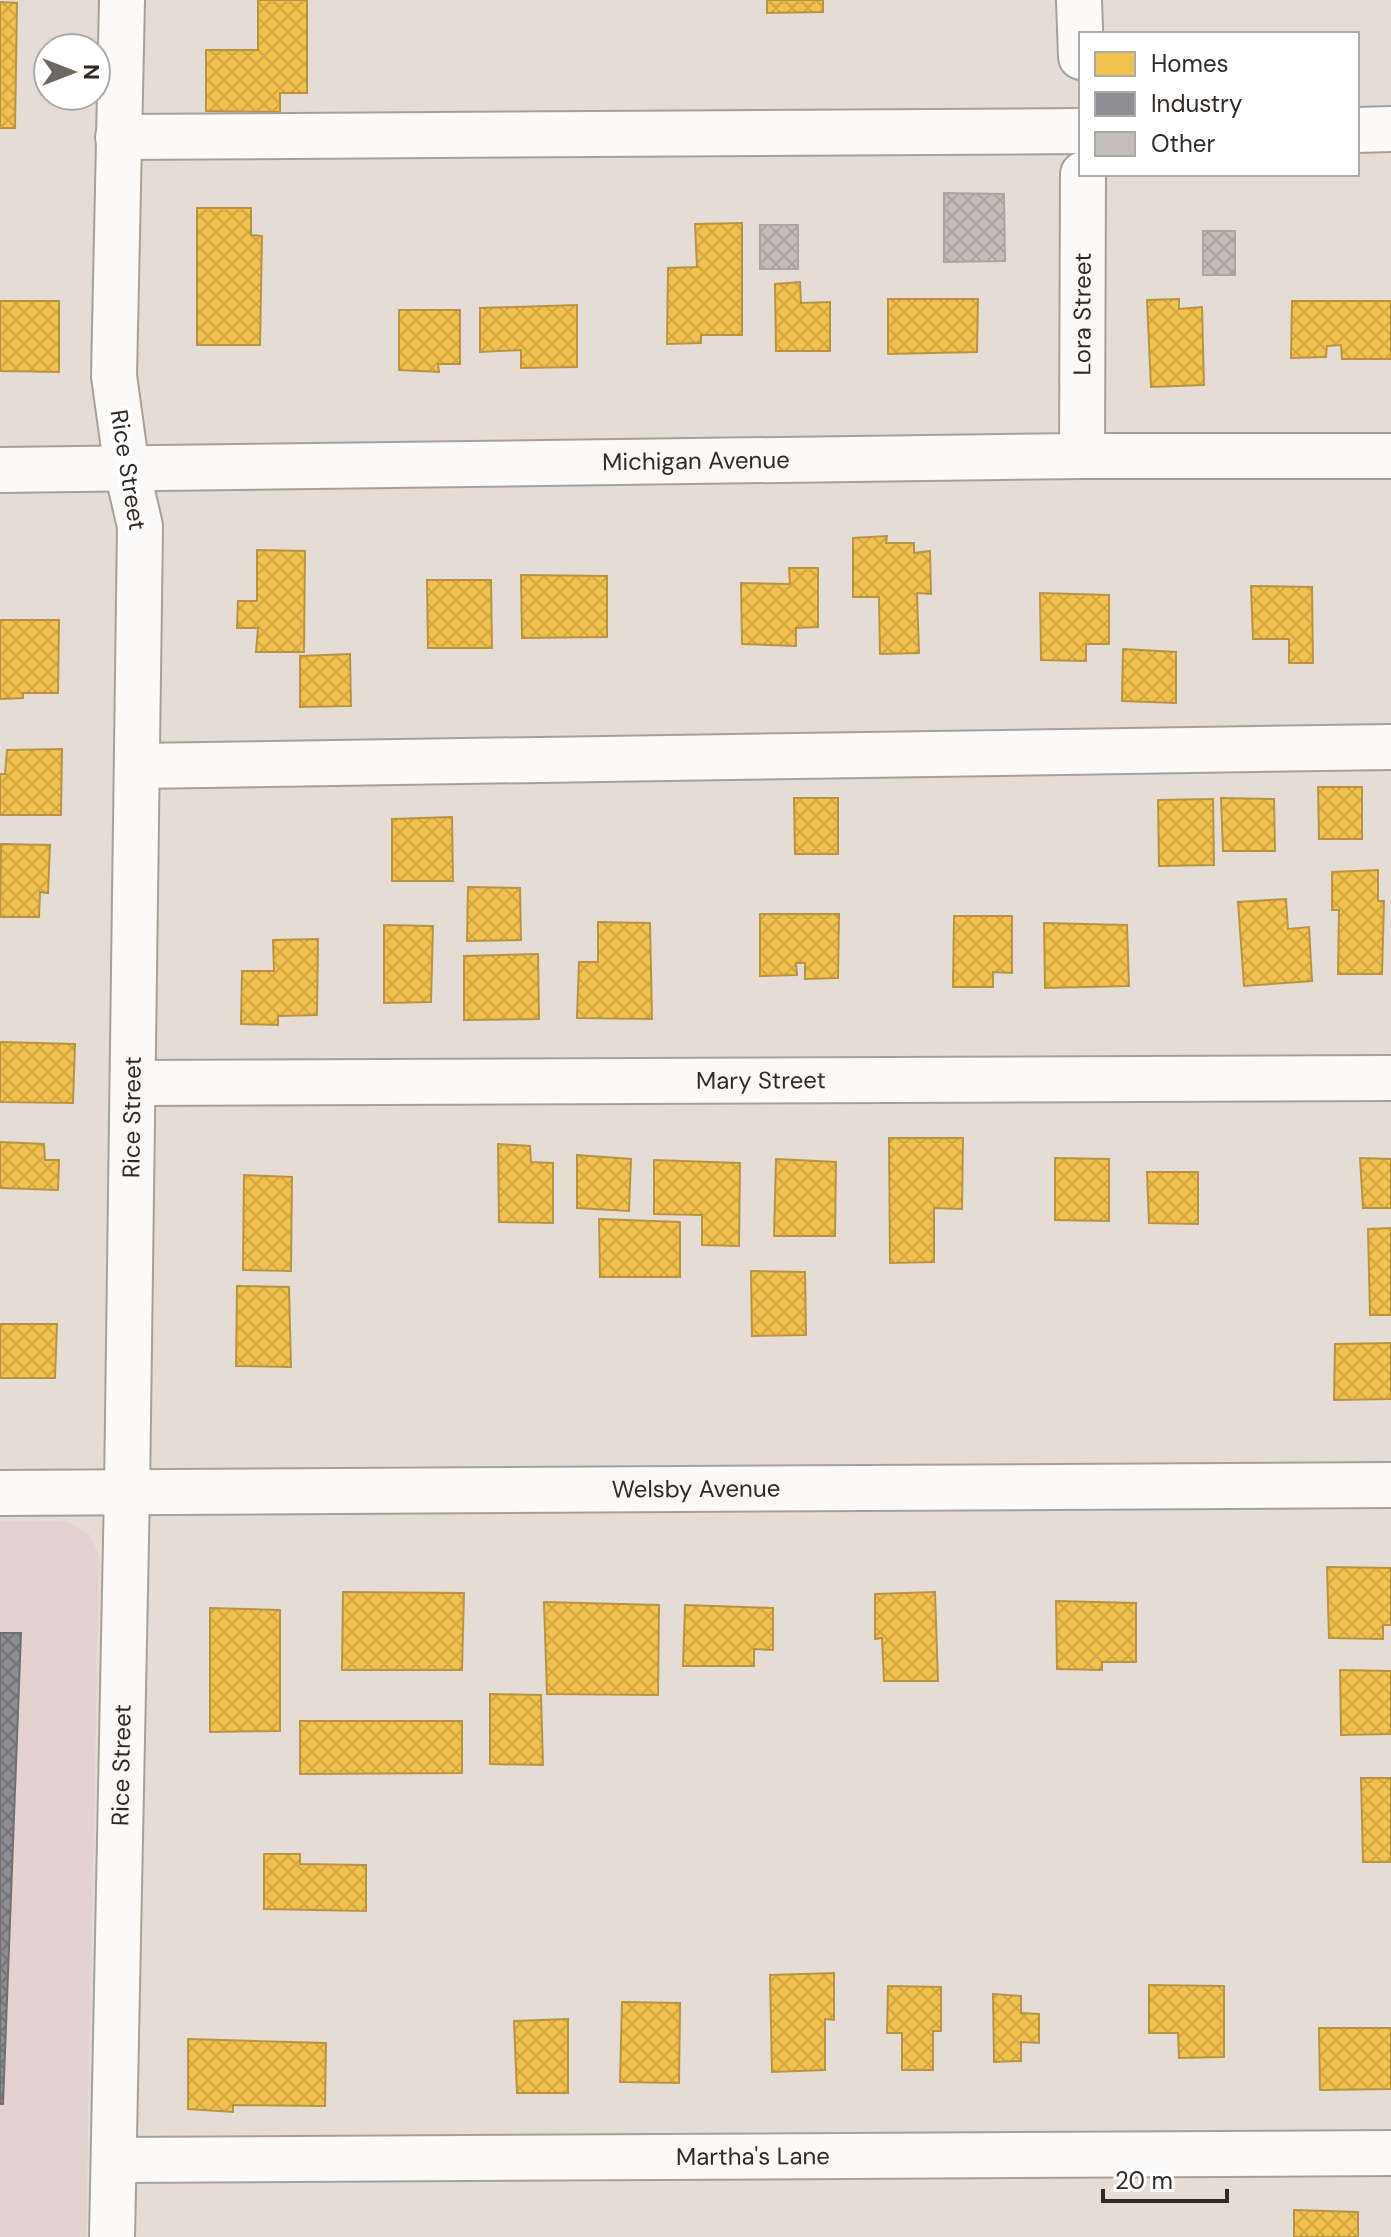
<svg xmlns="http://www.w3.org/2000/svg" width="1391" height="2237" font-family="'DM Sans',sans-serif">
<defs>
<pattern id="homes-cross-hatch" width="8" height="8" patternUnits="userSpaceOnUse" patternTransform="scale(2)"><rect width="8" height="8" fill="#f2c14e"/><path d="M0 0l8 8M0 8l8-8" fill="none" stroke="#d0a644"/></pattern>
<pattern id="industry-cross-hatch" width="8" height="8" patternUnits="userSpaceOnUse" patternTransform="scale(2)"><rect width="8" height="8" fill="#8d8d92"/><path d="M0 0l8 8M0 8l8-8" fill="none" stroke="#747377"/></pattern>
<pattern id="building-cross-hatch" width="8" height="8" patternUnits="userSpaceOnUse" patternTransform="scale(2)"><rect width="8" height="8" fill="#c4beb8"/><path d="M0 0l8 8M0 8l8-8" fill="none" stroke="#a9a39e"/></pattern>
</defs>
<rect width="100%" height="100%" fill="#e5ddd5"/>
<path fill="#e3d2cf" d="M0,1521H65L90,1535L99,1555L86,2237H0Z"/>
<g fill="url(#homes-cross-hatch)" stroke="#b89442" stroke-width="2">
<path d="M258,0H307V93H280V112L206,111V50H258Z"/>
<path d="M767,0H823V12L767,13Z"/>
<path d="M0,2L17,3L15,128H0Z"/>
<path d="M197,208H251V235L262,236L260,345H197Z"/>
<path d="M742,223V335H701V343L667,344L668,268L697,267L695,224Z"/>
<path d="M800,282L801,303L830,302V351H776L775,284Z"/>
<path d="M888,299H978L977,352L888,354Z"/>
<path d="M1179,299V309L1202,307L1204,385L1151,387L1147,300Z"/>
<path d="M0,301H59V372L0,371Z"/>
<path d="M1292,301H1391V359H1342L1341,345L1327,346L1326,357L1291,358Z"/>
<path d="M577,305V367L521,368V350L480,352V308Z"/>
<path d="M399,310H460V364H438L439,372L399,370Z"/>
<path d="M887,536L886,543H914V553L930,551L931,594L917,593L919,653L880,654L879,597H853V538Z"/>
<path d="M257,550L305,551L304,652H256L258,628H237L238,601H257Z"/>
<path d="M789,568H818V627L796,628V646L742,644L741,583L790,584Z"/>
<path d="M521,575L607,576V637L522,638Z"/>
<path d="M427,580H491L492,648H428Z"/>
<path d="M1251,586L1312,587L1313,663H1289V639H1253Z"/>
<path d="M1040,593L1109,595V644H1086V661L1041,660Z"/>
<path d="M0,620H59L58,693H23V698L0,699Z"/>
<path d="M1123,649L1176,652V703L1122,701Z"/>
<path d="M350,654L351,706L300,707V656Z"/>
<path d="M62,749L61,815H0V774H5L7,750Z"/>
<path d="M1318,787H1362V839H1319Z"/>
<path d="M794,798H838V854H795Z"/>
<path d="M1221,798L1274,799L1275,851H1223Z"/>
<path d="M1213,799L1214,865L1159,866L1158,800Z"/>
<path d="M452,817L453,881H392V819Z"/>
<path d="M1,844L50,845L48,893L40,892L39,917H0Z"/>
<path d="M1378,870V901H1384L1382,974H1338L1339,910H1332V872Z"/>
<path d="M468,887L520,888L521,940L467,941Z"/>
<path d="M1286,899L1288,929L1309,927L1312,981L1244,986L1238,902Z"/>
<path d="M760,914H839L838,978L805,979V963H796L797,975L760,976Z"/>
<path d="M954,916H1012V973L993,972V987H953Z"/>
<path d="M598,922L650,923L652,1019L577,1018L579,962H598Z"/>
<path d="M1044,923L1127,925L1129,986L1045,988Z"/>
<path d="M384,925L433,926L431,1002L384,1003Z"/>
<path d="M318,939L317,1015L278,1016V1025L241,1024L242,971H274L273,940Z"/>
<path d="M538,954L539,1019L464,1020V956Z"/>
<path d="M0,1042L75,1044L73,1103L0,1102Z"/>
<path d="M889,1138H963L962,1209L934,1208V1262L890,1263Z"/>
<path d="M0,1142L44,1144L45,1160H59L58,1190L0,1188Z"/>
<path d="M498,1144L530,1146L531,1162L553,1163V1223L499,1222Z"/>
<path d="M577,1155L631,1159L629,1211L577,1208Z"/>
<path d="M1055,1158L1109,1159V1221L1055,1220Z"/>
<path d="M1360,1158L1391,1159V1208H1363Z"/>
<path d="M776,1159L836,1162L835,1236H774Z"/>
<path d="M654,1160L740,1163L739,1246L702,1245V1215L654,1214Z"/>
<path d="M1147,1172H1198V1224L1149,1223Z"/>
<path d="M244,1175L292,1177L291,1271L243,1270Z"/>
<path d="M599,1219L680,1222V1277H600Z"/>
<path d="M1391,1228V1315H1370L1368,1229Z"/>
<path d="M751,1271L805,1272L806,1335L752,1336Z"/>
<path d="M237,1286L289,1287L291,1367L236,1366Z"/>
<path d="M0,1324H57L55,1378H0Z"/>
<path d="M1391,1343V1399L1334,1400L1335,1344Z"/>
<path d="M1327,1567L1391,1568V1625H1383V1639L1329,1638Z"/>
<path d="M343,1592L464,1593L462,1670H342Z"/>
<path d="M935,1592L938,1681H884L882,1638L875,1639V1594Z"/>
<path d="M1056,1601L1136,1603V1662H1102V1670L1057,1669Z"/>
<path d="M544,1602L659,1605L658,1695L547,1694Z"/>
<path d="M685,1605L773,1608V1650L754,1649V1666H683Z"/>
<path d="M210,1608L280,1610V1731L210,1732Z"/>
<path d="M1340,1670L1391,1671V1734L1341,1735Z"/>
<path d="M490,1694L541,1695L543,1765L490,1764Z"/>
<path d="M300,1721H462V1773L300,1774Z"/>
<path d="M1361,1778H1391V1862H1363Z"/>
<path d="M264,1854H300V1864L366,1865V1911L264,1909Z"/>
<path d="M834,1973V2020L825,2019V2070L772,2072L770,1975Z"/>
<path d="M1149,1985L1224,1986V2057L1179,2058L1178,2033H1149Z"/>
<path d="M888,1986L941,1987V2031H933V2070H902V2033H887Z"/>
<path d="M993,1994L1021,1996V2013L1039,2014V2043L1021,2042V2061L994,2062Z"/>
<path d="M622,2002L680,2003L679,2083L620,2082Z"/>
<path d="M568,2019V2093H517L514,2021Z"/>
<path d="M1319,2028H1391V2089L1320,2090Z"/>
<path d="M188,2039L326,2043L325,2106L233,2105V2112L188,2109Z"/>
<path d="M1294,2210L1358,2212V2237H1294Z"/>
</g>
<path fill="url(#industry-cross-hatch)" stroke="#716f71" stroke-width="2" d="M0,1633H21L3,2104H0Z"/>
<g fill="url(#building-cross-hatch)" stroke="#aba59f" stroke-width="2">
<path d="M944,193L1004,194L1005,261L944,262Z"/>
<rect x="760" y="225" width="38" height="44"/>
<rect x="1203" y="231" width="32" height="44"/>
</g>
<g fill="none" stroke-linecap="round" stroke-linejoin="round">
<g stroke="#a6a09a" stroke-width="48">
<g id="minor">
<path d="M1079,0L1081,57"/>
<path d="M1357,130L1391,129"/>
<path d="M118,137L1081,131"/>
<path id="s1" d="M1082,456L1083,174"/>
<path id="s2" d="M0,470L1082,456H1391"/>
<path d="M137,766L1391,747"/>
<path id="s3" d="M133,1083L1391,1078"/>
<path id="s4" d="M0,1493L1391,1485"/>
<path id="s5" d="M115,2160L1391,2153"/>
<path id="s6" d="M112,2237L127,1491L140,526L127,470L114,376L122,0"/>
</g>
</g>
<use href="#minor" stroke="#fbfaf9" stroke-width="44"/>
</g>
<g text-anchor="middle" stroke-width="8" stroke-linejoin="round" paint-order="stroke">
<g font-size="24" fill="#2f2a25" stroke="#fff">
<text dy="8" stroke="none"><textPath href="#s1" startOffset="142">Lora Street</textPath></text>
<text dy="8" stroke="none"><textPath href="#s2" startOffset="696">Michigan Avenue</textPath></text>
<text transform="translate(128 470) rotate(81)" y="8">Rice Street</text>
<text dy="8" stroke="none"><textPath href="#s3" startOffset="628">Mary Street</textPath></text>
<text dy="8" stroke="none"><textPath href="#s6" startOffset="1120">Rice Street</textPath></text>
<text dy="8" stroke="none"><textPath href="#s4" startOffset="696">Welsby Avenue</textPath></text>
<text dy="8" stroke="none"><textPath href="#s6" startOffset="472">Rice Street</textPath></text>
<text dy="8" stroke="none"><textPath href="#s5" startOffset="638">Martha's Lane</textPath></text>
</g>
</g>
<rect x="1079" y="32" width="280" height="144" fill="#ffffff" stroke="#acaaa8" stroke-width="2"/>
<rect x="1095" y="52" width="40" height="24" fill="#f2c14e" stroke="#acaaa8" stroke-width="2"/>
<text x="1151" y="72" font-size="24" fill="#2f2a25">Homes</text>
<rect x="1095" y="92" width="40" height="24" fill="#8d8d92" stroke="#acaaa8" stroke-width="2"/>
<text x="1151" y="112" font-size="24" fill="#2f2a25">Industry</text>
<rect x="1095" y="132" width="40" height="24" fill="#c4beb8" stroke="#acaaa8" stroke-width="2"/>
<text x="1151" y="152" font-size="24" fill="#2f2a25">Other</text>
<g transform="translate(72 72) rotate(90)"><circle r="38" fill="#ffffff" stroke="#acaaa8" stroke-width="2"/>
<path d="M0-6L14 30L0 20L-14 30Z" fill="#6f6963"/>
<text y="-12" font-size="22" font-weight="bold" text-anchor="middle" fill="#2f2a25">N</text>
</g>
<path d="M1103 2189v12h124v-12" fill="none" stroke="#2f2a25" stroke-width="4"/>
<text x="1115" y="2189" font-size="24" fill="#2f2a25" stroke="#ffffff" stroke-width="6" paint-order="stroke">20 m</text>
</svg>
